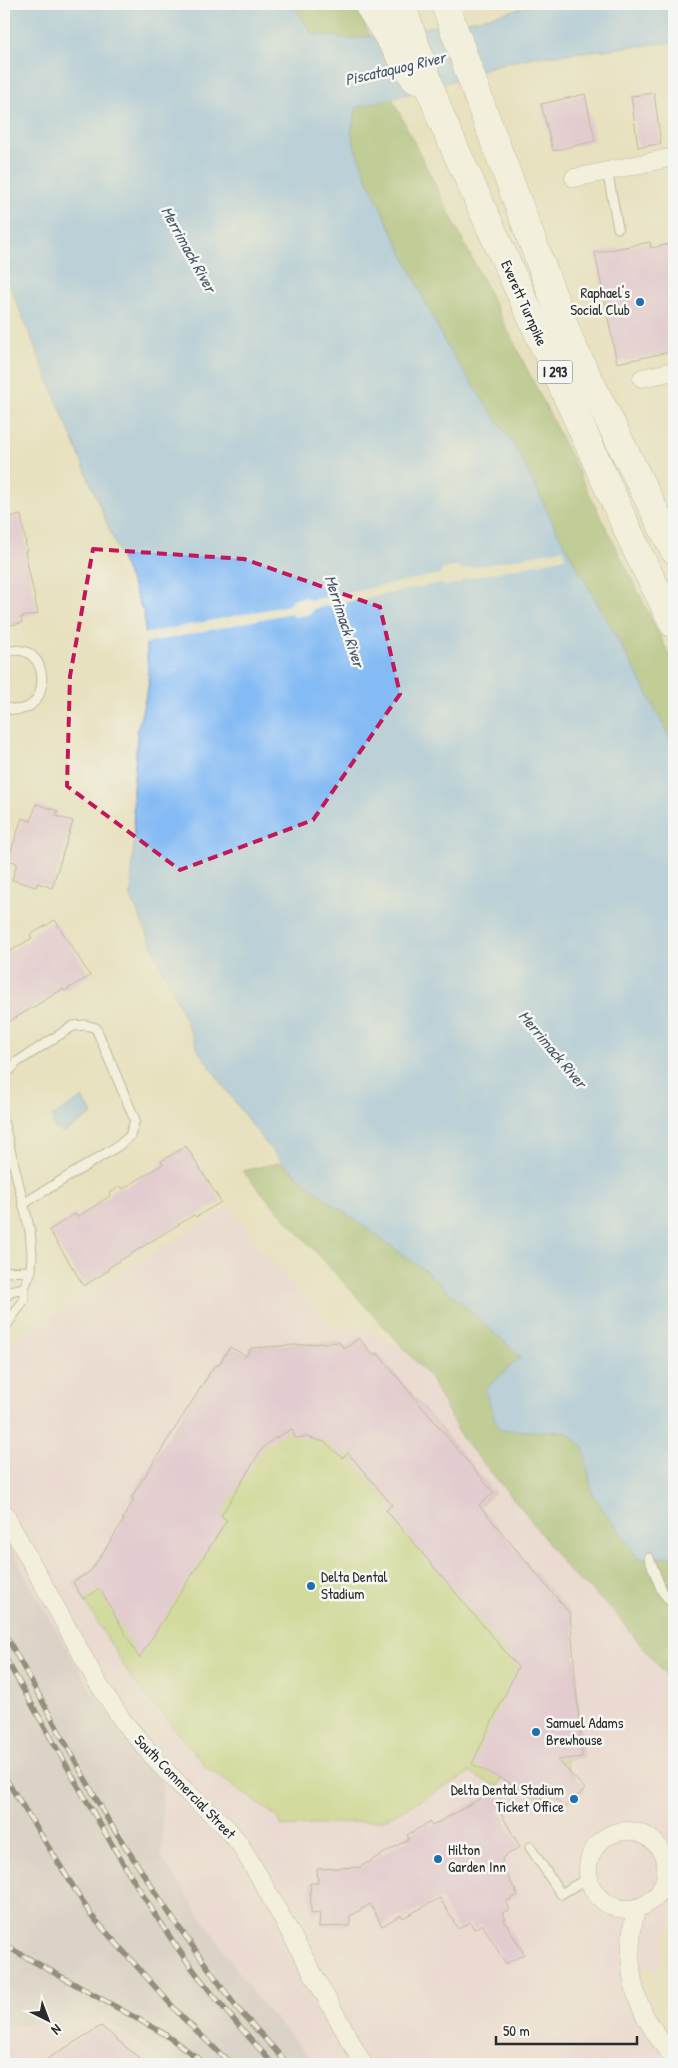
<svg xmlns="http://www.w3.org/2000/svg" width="678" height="2068" font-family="'Patrick Hand',sans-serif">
<rect width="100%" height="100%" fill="#f6f6f2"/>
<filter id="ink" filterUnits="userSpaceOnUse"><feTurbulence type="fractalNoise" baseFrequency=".02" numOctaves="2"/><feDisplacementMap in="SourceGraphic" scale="10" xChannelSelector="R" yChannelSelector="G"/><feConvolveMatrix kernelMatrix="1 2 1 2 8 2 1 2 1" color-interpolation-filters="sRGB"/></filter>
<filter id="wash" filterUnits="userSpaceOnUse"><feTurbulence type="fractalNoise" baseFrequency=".0096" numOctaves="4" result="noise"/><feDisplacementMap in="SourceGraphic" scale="20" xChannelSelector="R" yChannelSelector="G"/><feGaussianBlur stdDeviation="1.12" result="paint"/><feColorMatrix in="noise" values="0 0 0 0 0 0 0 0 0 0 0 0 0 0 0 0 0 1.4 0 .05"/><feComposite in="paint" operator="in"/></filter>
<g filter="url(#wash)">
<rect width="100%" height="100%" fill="#e8e1bf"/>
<g fill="#efd0e6">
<path d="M229,1207L265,1253L332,1328L364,1330L402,1348L429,1376L462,1438L527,1515L570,1573L589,1588L614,1612L674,1685V1918L664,1940L660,1965L656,1970L646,1966L642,1969L643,1990L658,2017L674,2036V2047L659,2064H316L254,1995L162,1858V1782L93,1693L37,1597L4,1534V1344Z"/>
<path d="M103,2018L167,2064H4V2026Z"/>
</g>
<path fill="#cdbed2" d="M4,1534L37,1597L93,1693L162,1782V1858L254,1995L316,2064H167L103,2018L4,2026Z"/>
<path fill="#b9d175" stroke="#727e50" d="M359,1338L373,1355L377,1353L494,1493L479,1506L570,1614L582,1757L566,1759L567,1769L585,1789L564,1808L547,1790L541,1799L502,1779L498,1787L468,1772L466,1775L384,1820L282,1827L275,1815L207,1768L132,1679L73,1582L91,1571L124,1521L122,1519L134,1500L131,1498L215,1365L218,1366L230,1347L246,1356L251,1348L339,1342L345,1349Z"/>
<g fill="#92b366" stroke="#5e6f48">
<path d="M293,4H355L370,36L352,39L312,35Z"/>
<path d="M392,98L674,664V746L641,681L557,531L518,451L447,347L368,181L356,151L351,133L357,107Z"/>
<path d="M282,1162L326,1199L426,1271L521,1357L499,1430L567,1432L583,1446L593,1495L674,1556V1685L614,1612L589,1588L570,1573L527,1515L462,1438L429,1376L242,1171Z"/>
</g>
<g fill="#85bbf4" stroke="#587390">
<path d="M4,4H293L312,34L352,39L480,19L537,4H674V42L529,58L493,66L429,89L357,107L351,133L356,151L368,181L447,347L518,451L557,531L641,681L674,746V1556L639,1559L593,1495L583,1446L567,1432L499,1430L485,1390L521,1357L426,1271L326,1199L282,1162L259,1135L200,1053L131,897L134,838L133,790L138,728L149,683L144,614L4,271Z"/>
<path d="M82,1098L93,1114L63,1133L59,1128L56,1130L52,1123L55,1121L52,1117Z"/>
</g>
<path fill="#e8e1bf" d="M563,549L565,558L464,579L460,583L445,586L441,583L313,609L310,614L294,617L291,613L143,644V634L289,605L292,599L306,597L311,600L440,574L443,569L457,566L462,570Z"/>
<g id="blocks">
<g fill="#deb1e4">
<path d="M654,93L661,144L638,147L631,96Z"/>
<path d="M585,94L595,141L553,151L541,104Z"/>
<path d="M650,242L651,248L674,243V351L617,363L595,253Z"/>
<path d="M21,515L27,551H25L38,614L21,617L22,623L4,626V518Z"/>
<path d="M36,804L58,811L56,816L73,821L52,888L38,883L36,887L12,880L17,863L8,860L22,818L31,821Z"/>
<path d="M55,920L90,976L64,991L63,989L4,1025V955L32,938L30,935Z"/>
<path d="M186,1146L221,1202L196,1217L194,1215L108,1268L109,1270L84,1286L49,1230L75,1214L77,1217L110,1196L109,1193L121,1186L123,1189L163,1164L161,1161Z"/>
<path d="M359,1338L373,1355L377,1353L494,1493L479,1505L570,1614L582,1757L558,1760L585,1789L564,1808L547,1789L541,1799L472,1764L518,1667L386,1510L392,1505L348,1453L342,1458L325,1442L306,1437L295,1438L292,1429L272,1440L261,1450L221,1516L227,1520L139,1658L100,1589L83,1599L73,1582L91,1571L124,1520L122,1519L134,1500L131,1498L215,1365L218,1366L230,1347L246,1356L251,1348L339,1342L345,1349Z"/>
<path d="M495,1790L504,1806L499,1810L520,1847L502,1858L503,1861L500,1863L518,1895L506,1902L510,1909L502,1913L506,1919L504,1920L524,1954L506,1964L482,1924L474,1929L470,1922L458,1929L440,1898L403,1918L401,1915L382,1926L370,1904L350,1916V1926L319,1927L320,1913L311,1914L310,1883H318L317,1869L360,1867L409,1839L407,1835L429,1822L432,1826Z"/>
<path d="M101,2026L146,2064H39Z"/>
</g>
</g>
</g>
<g filter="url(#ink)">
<use href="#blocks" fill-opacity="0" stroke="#8a8675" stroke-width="1"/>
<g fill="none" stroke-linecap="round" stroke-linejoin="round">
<g stroke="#8a8675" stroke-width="11">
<g id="lane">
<path d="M607,170L618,228"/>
<path d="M4,653C55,634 54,726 4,707"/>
<path d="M4,1077L17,1062L73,1026L86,1025L96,1028L135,1120L130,1136L118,1146L23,1204"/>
<path d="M4,1124L30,1231L32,1254L31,1271L24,1288"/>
<path d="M4,1272L31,1271"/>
<path d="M4,1300L10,1291L24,1288V1300L4,1329"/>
<path d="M649,1558L662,1591L674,1606"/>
<path d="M530,1847L561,1894L589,1877"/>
<path d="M4,1939V1955"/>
</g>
</g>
<g stroke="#8a8675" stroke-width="19">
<g id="street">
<path d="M574,178L674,157"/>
<path d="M642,378L674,371"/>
<path d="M4,1513L97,1682L123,1721L161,1766L188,1793L225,1826L239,1843L260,1878L363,2064"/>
<circle cx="627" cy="1870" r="39"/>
<path d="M636,1908C628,1945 627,1980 644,2014C652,2030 664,2045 674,2060"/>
</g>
</g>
<g stroke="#8a8675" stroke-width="29">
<g id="highway">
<path d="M368,4L415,79"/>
<path d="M401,4L441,118L639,555L674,624"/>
<path d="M445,4L482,108L571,344L674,550"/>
</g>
</g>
<use href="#lane" stroke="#fff" stroke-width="9"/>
<use href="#street" stroke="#fff" stroke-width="18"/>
<use href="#highway" stroke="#fff" stroke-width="28"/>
<g stroke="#2b2b2b" stroke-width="5.5">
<g id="rail">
<path d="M4,1632L108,1820L173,1919L237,2008L288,2064"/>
<path d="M4,1656C56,1745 105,1838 162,1925C194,1975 233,2020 273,2064"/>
<path d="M4,1776L91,1915L182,2017L231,2064"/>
<path d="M4,1945L163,2033L206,2064"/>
</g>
</g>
<use href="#rail" stroke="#f6f6f2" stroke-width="4" stroke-dasharray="11" stroke-linecap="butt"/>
</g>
</g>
<path d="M0 0H678V2068H0ZM93,549L244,559L380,607L400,694L313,820L180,870L67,786L70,676Z" fill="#e8e1bf" fill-opacity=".55" fill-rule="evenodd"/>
<path fill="none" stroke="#c2185b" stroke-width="4" stroke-dasharray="10 6" stroke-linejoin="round" d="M93,549L244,559L380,607L400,694L313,820L180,870L67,786L70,676Z"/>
<g fill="#1f6fb2" stroke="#f6f6f2" stroke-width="2">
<circle cx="640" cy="302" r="5"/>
<circle cx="311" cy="1586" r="5"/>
<circle cx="536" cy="1732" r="5"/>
<circle cx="574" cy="1799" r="5"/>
<circle cx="438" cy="1859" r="5"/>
</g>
<g text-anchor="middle" stroke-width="5" stroke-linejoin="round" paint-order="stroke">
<rect fill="#f6f6f2" stroke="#686867" stroke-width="1" x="537.5" y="360.5" width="35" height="23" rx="4"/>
<g font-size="14" font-weight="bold" fill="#2b2b2b">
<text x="555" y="377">I 293</text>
</g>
<g font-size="15" fill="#2b2b2b" stroke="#f6f6f2" text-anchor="start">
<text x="630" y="298" text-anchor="end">Raphael's<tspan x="630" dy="17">Social Club</tspan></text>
<text x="321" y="1582">Delta Dental<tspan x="321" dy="17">Stadium</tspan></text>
<text x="546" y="1728">Samuel Adams<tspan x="546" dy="17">Brewhouse</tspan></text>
<text x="564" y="1795" text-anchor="end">Delta Dental Stadium<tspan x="564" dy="17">Ticket Office</tspan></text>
<text x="448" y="1855">Hilton<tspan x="448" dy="17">Garden Inn</tspan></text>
</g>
<g font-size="15" fill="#2b2b2b" stroke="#f6f6f2">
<text transform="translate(524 303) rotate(66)" y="5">Everett Turnpike</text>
<text transform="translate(185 1787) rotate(46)" y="5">South Commercial Street</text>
</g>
<g font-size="16" font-style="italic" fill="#465667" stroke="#f6f6f2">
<text transform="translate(395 68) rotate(-13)" y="6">Piscataquog River</text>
<text transform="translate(189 249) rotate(61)" y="6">Merrimack River</text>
<text transform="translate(345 621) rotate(72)" y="6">Merrimack River</text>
<text transform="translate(553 1049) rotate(50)" y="6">Merrimack River</text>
</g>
</g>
<rect width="678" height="2068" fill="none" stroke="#f6f6f2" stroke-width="20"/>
<g transform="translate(48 2020) rotate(138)" stroke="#f6f6f2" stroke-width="4" paint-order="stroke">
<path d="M0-4L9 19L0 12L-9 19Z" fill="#2b2b2b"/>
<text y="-8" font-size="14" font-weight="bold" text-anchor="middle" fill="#2b2b2b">N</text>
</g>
<path d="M496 2036v8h141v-8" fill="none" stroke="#2b2b2b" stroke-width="2.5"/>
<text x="503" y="2036" font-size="15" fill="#2b2b2b" stroke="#f6f6f2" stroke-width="4" paint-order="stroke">50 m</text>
</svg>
